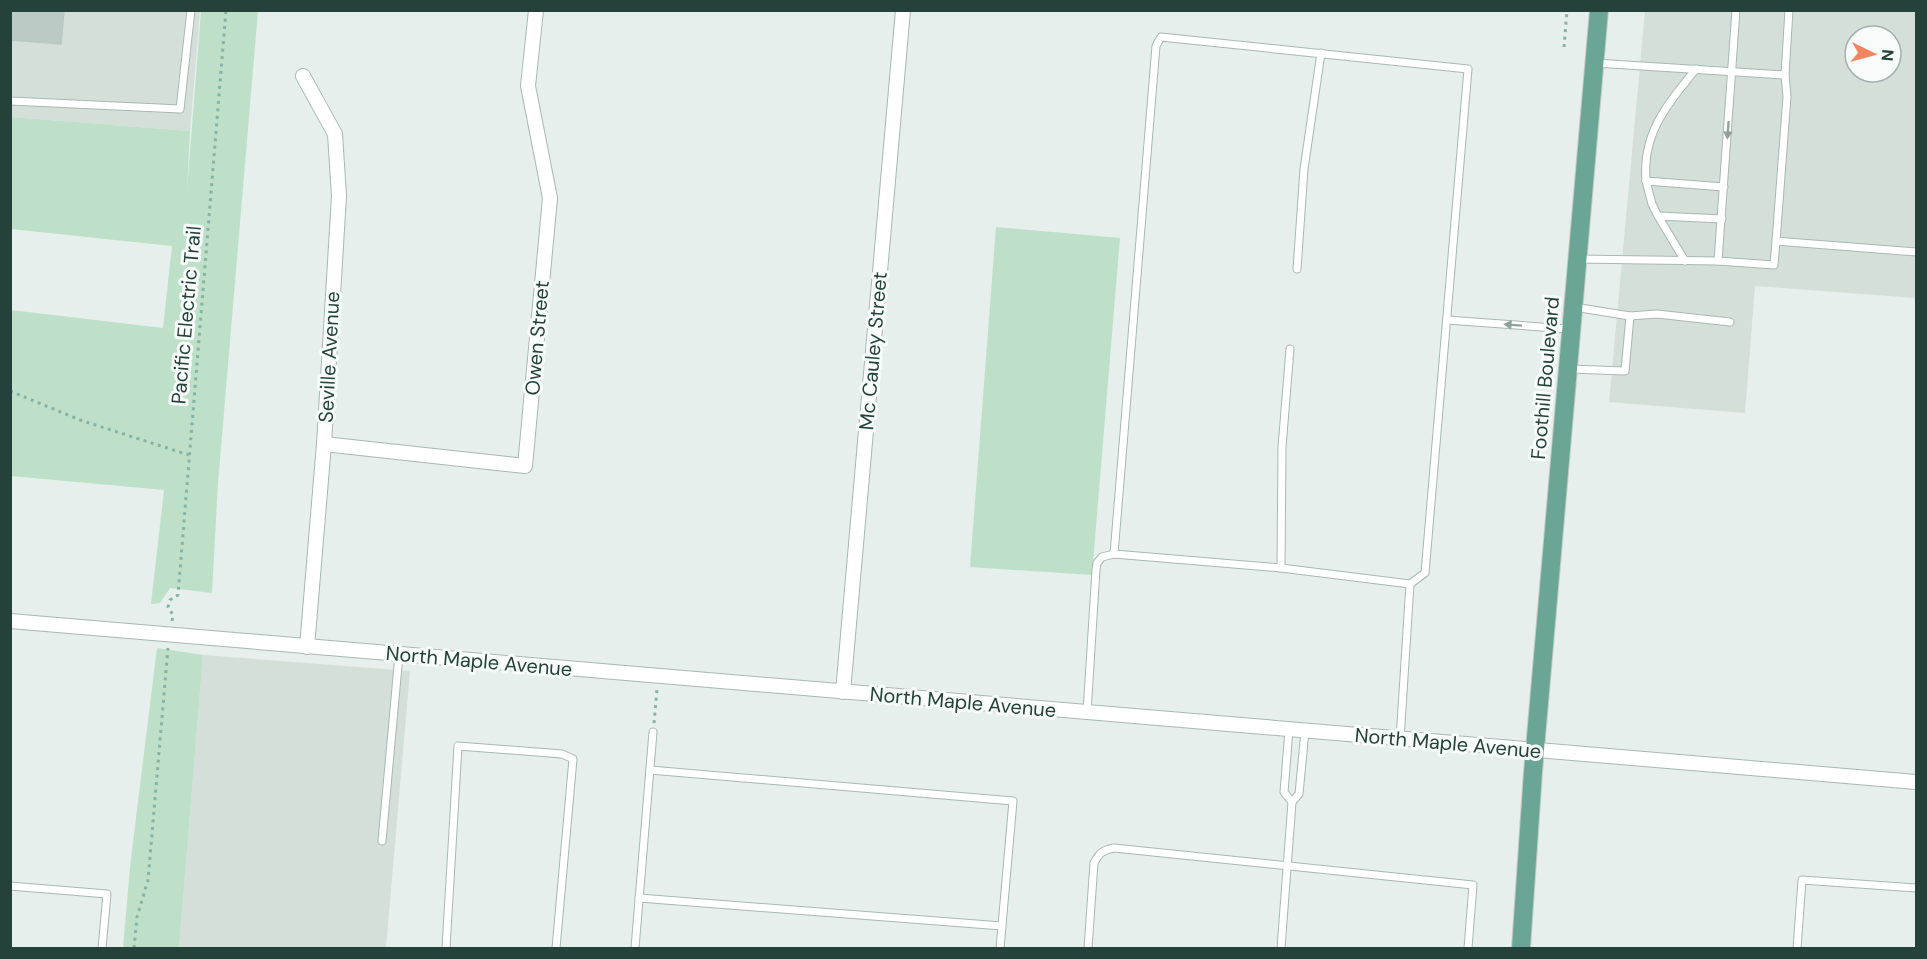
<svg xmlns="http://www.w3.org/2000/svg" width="1927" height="959" font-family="'DM Sans',sans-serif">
<rect width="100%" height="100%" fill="#e6efeb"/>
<g fill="#d4dfda" fill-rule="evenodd">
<path d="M10,11H200L190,131L11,117Z"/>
<path d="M1645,11H1916V298L1755,286L1745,413L1609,402ZM1855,36H1891V72H1855Z"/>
<path d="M203,655L410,671L386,948H179Z"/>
</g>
<g fill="#bfe0c8">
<path d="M201,11H258L218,483L212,593L170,588L160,603L151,604L164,490L11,476V310L163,328L172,246L11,229V117L190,131L187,190Z"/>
<path d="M996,227L1120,238L1092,575L970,567Z"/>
<path d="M157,648L203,655L179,948H123L130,867Z"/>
</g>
<path fill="#bbcac4" stroke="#b8c9c2" stroke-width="1.5" d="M10,10H64L61,44L10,40Z"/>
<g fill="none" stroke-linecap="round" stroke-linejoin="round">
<g stroke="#a8b8b2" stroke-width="9">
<g id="service">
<path d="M1595,63L1785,75L1789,10"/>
<path d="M1785,75L1787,97L1776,241L1916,252"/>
<path d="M10,101L180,109L191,10"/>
<path d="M1646,181C1642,133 1667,105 1696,69"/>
<path d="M1658,216L1652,204L1646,181L1724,187"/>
<path d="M1578,259L1718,261L1736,10"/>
<path d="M1685,261L1658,216L1722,219"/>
<path d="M1718,261L1774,265L1776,241"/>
<path d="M1297,269L1304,169L1321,53"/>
<path d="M1574,307L1630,316L1657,314L1730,322"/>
<path d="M1447,320L1569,329"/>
<path d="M1569,369L1625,371L1630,316"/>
<path d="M1114,554L1156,46L1161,37L1468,69L1425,573L1410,584L1400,739"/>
<path d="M1281,568L1410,584"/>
<path d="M1087,712L1096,570L1097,563L1102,557L1114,554L1281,568L1282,447L1290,349"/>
<path d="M650,770L1013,801L1000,948"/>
<path d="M1292,802L1299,794L1305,731"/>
<path d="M382,841L399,655"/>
<path d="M10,886L107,894L102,948"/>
<path d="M639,898L1002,926"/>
<path d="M446,948L458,746L562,754L573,759L556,948"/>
<path d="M635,948L653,732"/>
<path d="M1088,948L1094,863C1099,853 1103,850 1114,848L1473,885L1468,948"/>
<path d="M1281,948L1292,802L1284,792L1289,730"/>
<path d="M1797,948L1802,880L1916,888"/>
</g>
</g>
<g stroke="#a8b8b2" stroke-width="16">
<g id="minor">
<path d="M303,76L335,134L339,196L324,444L307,647"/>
<path d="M324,444L525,466L550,198L528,86L536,10"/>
<path d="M10,621L1916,782"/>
<path d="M843,692L903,10"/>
</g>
</g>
<g stroke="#c2cac8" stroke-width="20">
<path id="primary" d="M1521,948L1533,772L1599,10"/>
</g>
<g stroke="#86b3a5" stroke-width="3" stroke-dasharray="3 4.5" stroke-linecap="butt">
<path d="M1564,47L1567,10"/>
<path d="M10,391L80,420L189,455"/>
<path d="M172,621L173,615L168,607L170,600L178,595L226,10"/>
<path d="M654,723L657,689"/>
<path d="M134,948L137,917L148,880L168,648"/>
</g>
<use href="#service" stroke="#fff" stroke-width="7"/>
<use href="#minor" stroke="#fff" stroke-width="14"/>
<use href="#primary" stroke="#6aa596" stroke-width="18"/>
</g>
<defs><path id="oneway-solid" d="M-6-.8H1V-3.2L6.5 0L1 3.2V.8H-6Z" transform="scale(1.5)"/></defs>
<g fill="#92a09c">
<use href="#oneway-solid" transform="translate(1728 130) rotate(94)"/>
<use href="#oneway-solid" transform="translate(1513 325) rotate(-176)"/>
</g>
<g text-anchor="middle" stroke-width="6" stroke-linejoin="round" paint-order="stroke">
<g font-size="20" fill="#24423a" stroke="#f7fbf9">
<text transform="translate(186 315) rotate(-85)" y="7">Pacific Electric Trail</text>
<text transform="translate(537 338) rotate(-85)" y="7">Owen Street</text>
<text transform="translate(873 351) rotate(-85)" y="7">Mc Cauley Street</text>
<text transform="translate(329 357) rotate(-87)" y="7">Seville Avenue</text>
<text transform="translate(1545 378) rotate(-85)" y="7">Foothill Boulevard</text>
<text transform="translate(479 661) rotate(5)" y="7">North Maple Avenue</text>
<text transform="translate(963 702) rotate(5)" y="7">North Maple Avenue</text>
<text transform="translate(1448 743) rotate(5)" y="7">North Maple Avenue</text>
</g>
</g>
<rect width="1927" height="959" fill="none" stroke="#24423a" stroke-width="24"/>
<g transform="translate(1873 54) rotate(95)"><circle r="28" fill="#f7fbf9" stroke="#a3b1ad" stroke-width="1.5"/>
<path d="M0-4.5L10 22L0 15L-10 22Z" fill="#f4845f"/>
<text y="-9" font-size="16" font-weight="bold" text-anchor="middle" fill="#24423a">N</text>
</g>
</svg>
